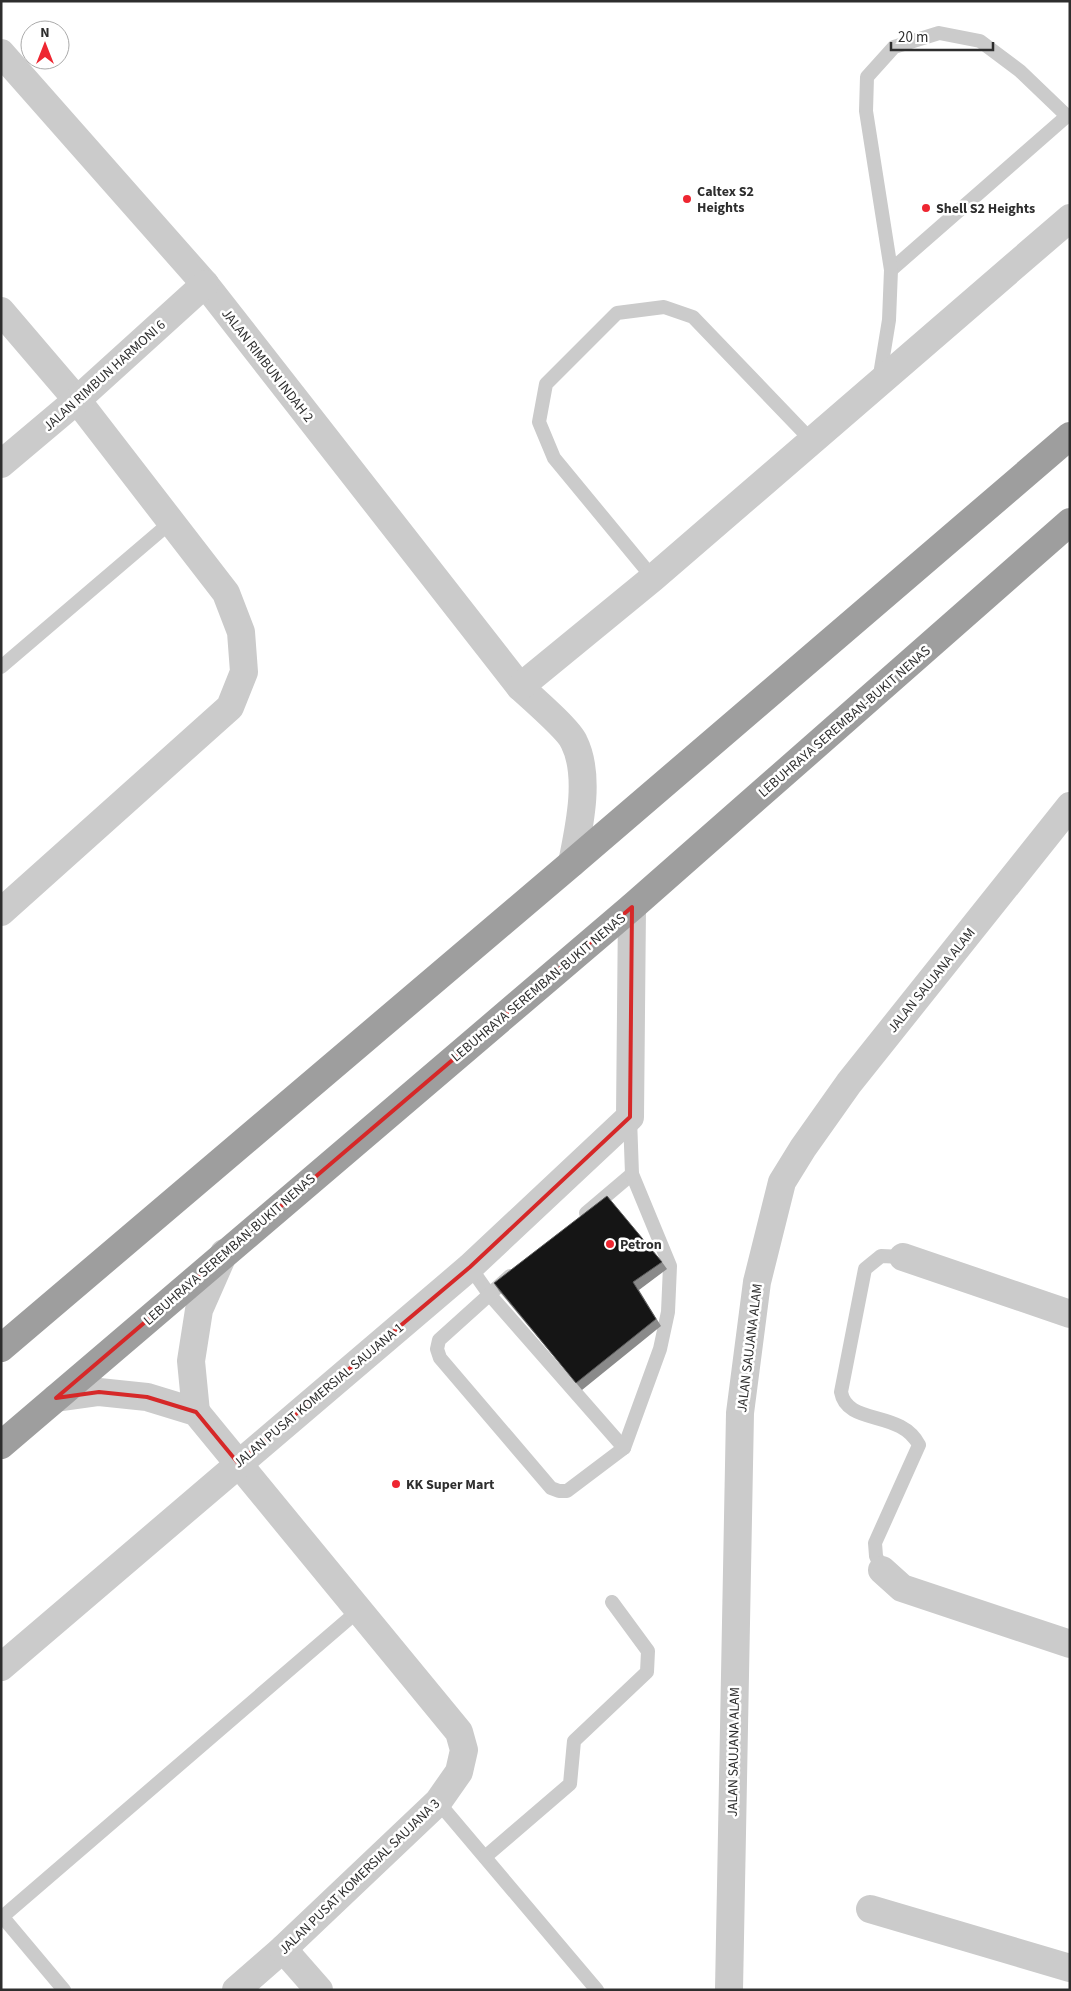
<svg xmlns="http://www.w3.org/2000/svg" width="1071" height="1991" font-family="'Source Sans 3',sans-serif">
<rect width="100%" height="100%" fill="#fff"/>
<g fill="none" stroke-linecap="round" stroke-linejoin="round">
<g stroke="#cbcbcb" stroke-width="14">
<path d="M891,270L1067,116"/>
<path d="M879,381L889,320L891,270L866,111L867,77L894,47L939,33L980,41L1020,71L1067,116L1070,115"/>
<path d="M653,578L554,458L539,422L546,384L617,313L664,307L693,317L813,442"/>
<path d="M1,667L171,522"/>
<path d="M586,1213L632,1174"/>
<path d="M470,1267L489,1294L624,1448"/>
<path d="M510,1276L439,1340L437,1349L440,1358L551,1488L559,1491H567L624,1448L660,1349L668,1312L670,1266L632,1174L630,1118"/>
<path d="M882,1570L876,1556L875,1543L919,1445C901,1409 847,1426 841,1392L865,1269L881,1256L903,1257"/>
<path d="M438,1802L597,1990"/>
<path d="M485,1857L570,1784L574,1741L647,1672L648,1651L612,1602"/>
<path d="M1,1915L64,1990"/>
<path d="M1,1918L359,1610"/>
</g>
<g stroke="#cbcbcb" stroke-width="28">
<path d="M1,53L205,284L520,687C532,698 569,730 574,742C591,776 579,828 572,863"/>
<path d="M1,311L77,400L226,593L241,632L244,672L230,707L1,912"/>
<path d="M1,464L77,400L205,284"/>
<path d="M520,687L653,578L1070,218"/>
<path d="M903,1257L1070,1314"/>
<path d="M56,1398L99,1392L147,1397L196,1412L459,1732L464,1750L459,1772L438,1802L283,1949L236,1990"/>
<path d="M196,1412L191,1361L199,1310L224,1253"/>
<path d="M882,1570L902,1588L1070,1644"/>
<path d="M1,1667L470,1267L630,1117L632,907"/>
<path d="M870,1909L1070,1968"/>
<path d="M283,1949L319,1990"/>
<path d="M729,1990L740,1413L757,1282L782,1182L803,1148L849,1083L1070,806"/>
</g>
<g stroke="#9e9e9e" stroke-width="28">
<path d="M1,1348L572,863L1070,436"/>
<path d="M1,1445L632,907L1070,522"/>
</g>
</g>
<path fill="#8a8a8a" d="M662,1262L667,1269L639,1290L661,1326L582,1390L499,1291L494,1283Z"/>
<path fill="#151515" stroke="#5b5b5b" d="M607,1196L662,1262L633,1282L656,1319L576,1383L494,1283Z"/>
<path fill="none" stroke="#d62828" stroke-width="4" stroke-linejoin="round" d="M632,907L630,1117L470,1267L238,1463L196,1412L147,1397L99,1392L56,1398Z"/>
<g fill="#ee2631" stroke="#fff" stroke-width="2">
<circle cx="687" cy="199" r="5"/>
<circle cx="926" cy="208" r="5"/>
<circle cx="610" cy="1244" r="5"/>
<circle cx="396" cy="1484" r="5"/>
</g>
<g text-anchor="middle" stroke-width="5" stroke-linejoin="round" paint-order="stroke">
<g font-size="14" font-weight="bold" fill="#2e2e2e" stroke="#fff" text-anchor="start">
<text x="697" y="196">Caltex S2<tspan x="697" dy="16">Heights</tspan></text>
<text x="936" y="213">Shell S2 Heights</text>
<text x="620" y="1249">Petron</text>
<text x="406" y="1489">KK Super Mart</text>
</g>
<g font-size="14" fill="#2e2e2e" stroke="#fff">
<text transform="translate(268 365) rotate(52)" y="5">JALAN RIMBUN INDAH 2</text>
<text transform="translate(104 375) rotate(-42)" y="5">JALAN RIMBUN HARMONI 6</text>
<text transform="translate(844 721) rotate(-41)" y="5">LEBUHRAYA SEREMBAN-BUKIT NENAS</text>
<text transform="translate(931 980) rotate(-51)" y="5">JALAN SAUJANA ALAM</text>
<text transform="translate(538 987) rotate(-40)" y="5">LEBUHRAYA SEREMBAN-BUKIT NENAS</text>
<text transform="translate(229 1249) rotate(-41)" y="5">LEBUHRAYA SEREMBAN-BUKIT NENAS</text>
<text transform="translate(749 1348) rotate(-83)" y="5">JALAN SAUJANA ALAM</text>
<text transform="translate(318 1395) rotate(-40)" y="5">JALAN PUSAT KOMERSIAL SAUJANA 1</text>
<text transform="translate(733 1752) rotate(-89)" y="5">JALAN SAUJANA ALAM</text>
<text transform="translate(359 1876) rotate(-44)" y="5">JALAN PUSAT KOMERSIAL SAUJANA 3</text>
</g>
</g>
<rect width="1071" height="1991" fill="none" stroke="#2e2e2e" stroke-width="5"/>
<g transform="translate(45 45)"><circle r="24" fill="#ffffff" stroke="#ababab"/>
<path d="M0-4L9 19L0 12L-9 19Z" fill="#ee2631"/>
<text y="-8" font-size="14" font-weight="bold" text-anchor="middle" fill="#2e2e2e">N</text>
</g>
<path d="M891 42v8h102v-8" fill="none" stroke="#2e2e2e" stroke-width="2.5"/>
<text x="898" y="42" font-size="15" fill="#2e2e2e" stroke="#ffffff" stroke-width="4" paint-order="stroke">20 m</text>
</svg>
